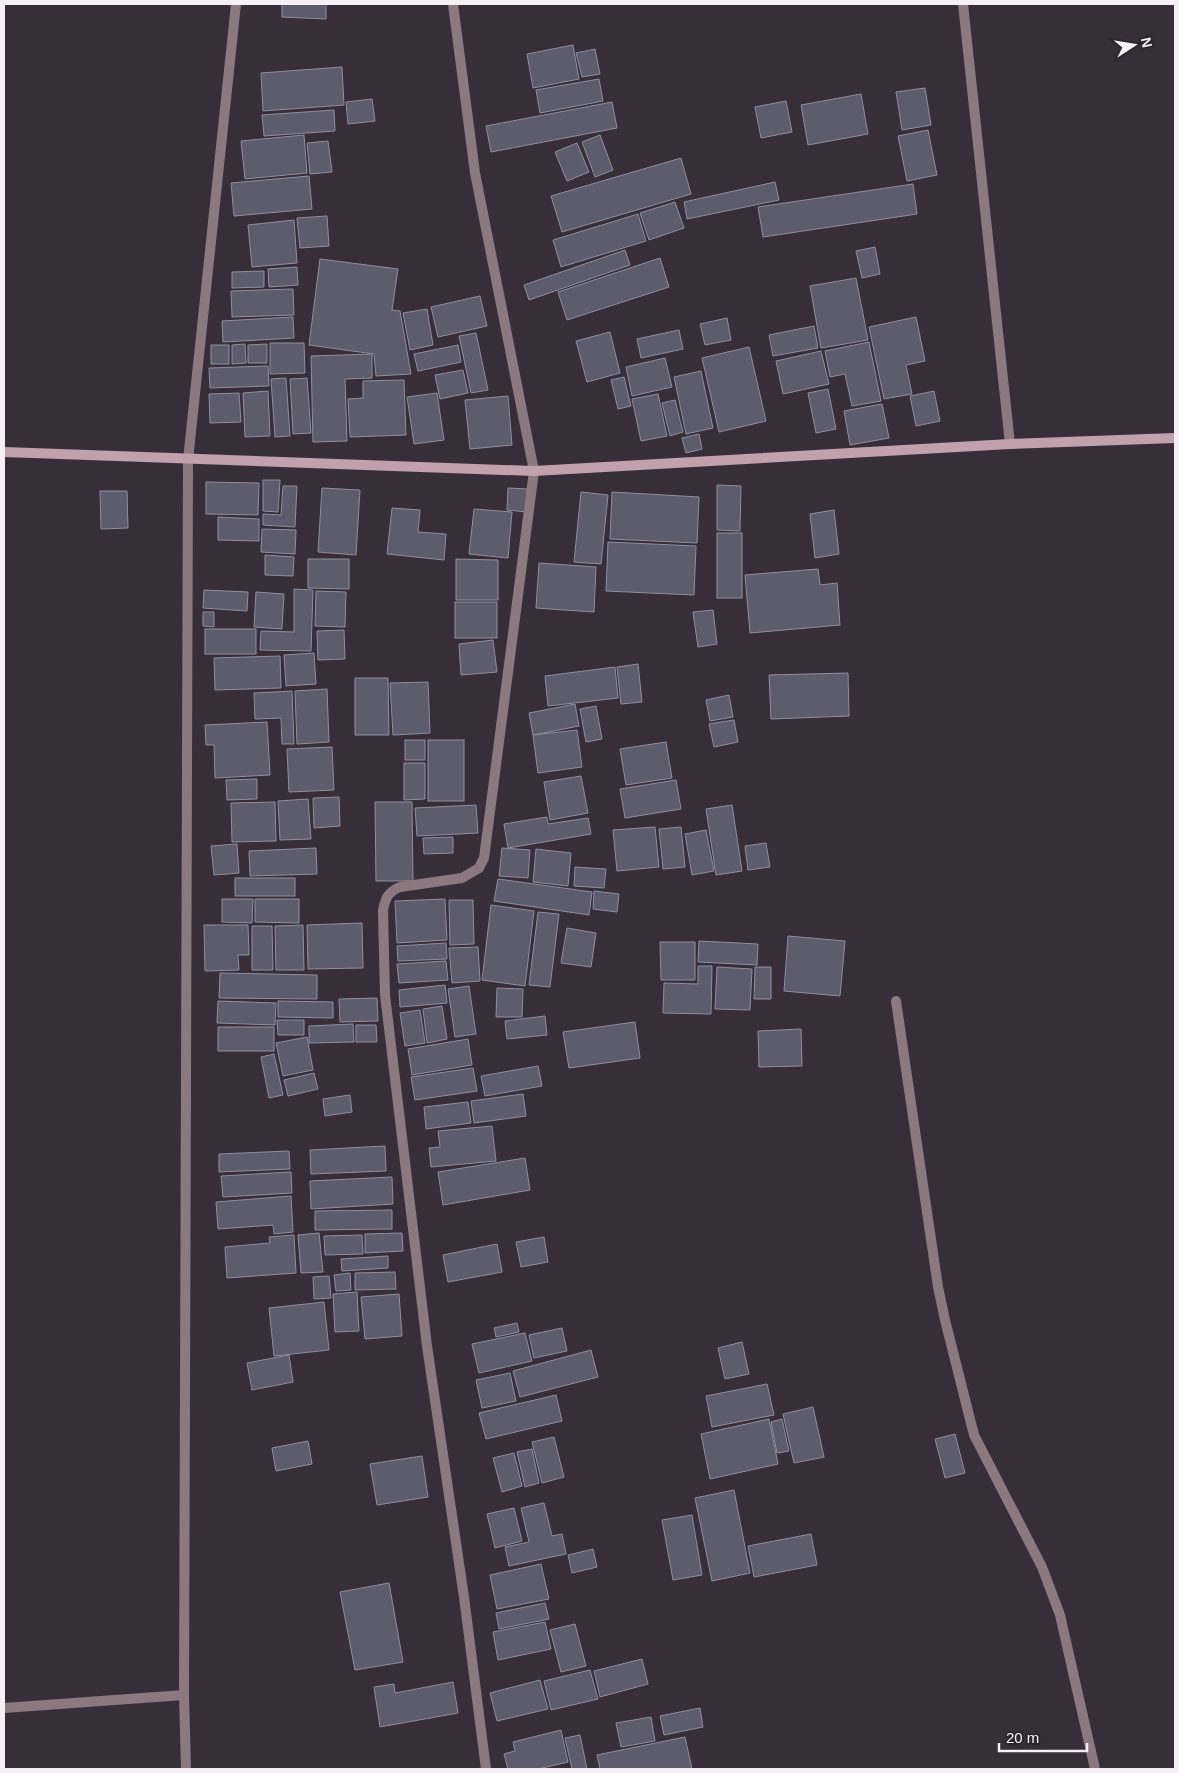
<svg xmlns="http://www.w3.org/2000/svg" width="1179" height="1773" font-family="Helvetica,sans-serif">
<rect width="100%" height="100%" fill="#382e3a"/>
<g fill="#5d5c6c" stroke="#8f8e9f">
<path d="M282,4H326V19L282,17Z"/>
<path d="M573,45L579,79L533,88L527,54Z"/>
<path d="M595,49L600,74L582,77L576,53Z"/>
<path d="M342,67L344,105L263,111L261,73Z"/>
<path d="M599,79L603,101L540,113L536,90Z"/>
<path d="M925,88L931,125L902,130L896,92Z"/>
<path d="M861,94L868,134L808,145L801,105Z"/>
<path d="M372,99L375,121L348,124L346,102Z"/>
<path d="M786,101L792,132L761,138L755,107Z"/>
<path d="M612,102L617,128L491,152L486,126Z"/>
<path d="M334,110L335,131L264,136L262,115Z"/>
<path d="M928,130L937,175L907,181L898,136Z"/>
<path d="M304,135L307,173L245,179L241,141Z"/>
<path d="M600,135L613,170L595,177L582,142Z"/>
<path d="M328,141L332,172L310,174L307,143Z"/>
<path d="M577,143L589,172L567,181L555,152Z"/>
<path d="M681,158L691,194L562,232L551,196Z"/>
<path d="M309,176L312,209L234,216L231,183Z"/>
<path d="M775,182L779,200L687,219L684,202Z"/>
<path d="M913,184L917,214L763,237L758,207Z"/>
<path d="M675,202L684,228L649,240L640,213Z"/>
<path d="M638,214L646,241L561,267L553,240Z"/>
<path d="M327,216L329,246L300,248L297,218Z"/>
<path d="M294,220L297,263L252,267L248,225Z"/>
<path d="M875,247L880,274L862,278L856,251Z"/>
<path d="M625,250L630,265L529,300L524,285Z"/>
<path d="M660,258L669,287L567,320L558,292Z"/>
<path d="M320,259L398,269L392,310L400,311L411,374L376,376L374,354L309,345Z"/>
<path d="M297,267L298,285L269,287L268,269Z"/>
<path d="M264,271V287L232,288V272Z"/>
<path d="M856,278L868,340L821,348L810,286Z"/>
<path d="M293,289L294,315L232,317L231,291Z"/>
<path d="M480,296L487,326L438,337L431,307Z"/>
<path d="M427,309L433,345L410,350L403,313Z"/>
<path d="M293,317L294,338L223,342L222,321Z"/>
<path d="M916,317L925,361L906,365L912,394L884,399L869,327Z"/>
<path d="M727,318L731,340L705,345L700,324Z"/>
<path d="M814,326L818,348L773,356L769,335Z"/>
<path d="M679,330L683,349L641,358L637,339Z"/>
<path d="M610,332L620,373L587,382L576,341Z"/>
<path d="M476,333L488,390L471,393L459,336Z"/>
<path d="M869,342L881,401L852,406L845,374L830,377L825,351Z"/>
<path d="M270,343H304L305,373L270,374Z"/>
<path d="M245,344L246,363L232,364V345Z"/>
<path d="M267,344V363H248V345Z"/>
<rect x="211" y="345" width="18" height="19"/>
<path d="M458,345L461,362L418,371L414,354Z"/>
<path d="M749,347L766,421L719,432L702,358Z"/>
<path d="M821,351L829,384L783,394L776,361Z"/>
<path d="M372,354V378L345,379L347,441L313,442L311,356Z"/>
<path d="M665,358L672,387L632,396L626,367Z"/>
<path d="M268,366L269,386L210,388L209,368Z"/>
<path d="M463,370L468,393L440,399L435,375Z"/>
<path d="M701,371L713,428L686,434L674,377Z"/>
<path d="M624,377L631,406L618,409L611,380Z"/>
<path d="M286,378L290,436L275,437L271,379Z"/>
<path d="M307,378L311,433L293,434L290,379Z"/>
<path d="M404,380L406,435L350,437L348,399L363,398V381Z"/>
<path d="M828,389L836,429L816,433L808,393Z"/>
<path d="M268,391L270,436L245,437L243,393Z"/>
<path d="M934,391L940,421L916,426L910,396Z"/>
<path d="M239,393L241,422L210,423L209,394Z"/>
<path d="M437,393L444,440L414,444L407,397Z"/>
<path d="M658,394L667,436L641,441L632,399Z"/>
<path d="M508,396L512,445L470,449L465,400Z"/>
<path d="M675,400L683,432L670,436L662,403Z"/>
<path d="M882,404L889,438L850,445L844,411Z"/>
<path d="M699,434L702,449L686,453L682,438Z"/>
<path d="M263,480H280L278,512L263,511Z"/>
<path d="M206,482L259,483L258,515L206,514Z"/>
<path d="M717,485L741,486L740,531L717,530Z"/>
<path d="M283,486H297L295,527L263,525V514L281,515Z"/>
<path d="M322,488L360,490L356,555L318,552Z"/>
<path d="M508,488L528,489L527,512L507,510Z"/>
<path d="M100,491H127L128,528L101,529Z"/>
<path d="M581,492L608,495L601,564L574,562Z"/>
<path d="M612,492L699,497L697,543L610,539Z"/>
<path d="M392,508L420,510L418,532L446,534L444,560L387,554Z"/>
<path d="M474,509L512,512L508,558L469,554Z"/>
<path d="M834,510L839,554L815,558L810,514Z"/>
<path d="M218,517L259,519V541L218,540Z"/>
<path d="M262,529L296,530L295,554L261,552Z"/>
<rect x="717" y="533" width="25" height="65"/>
<path d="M608,542L696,546L694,595L606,591Z"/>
<path d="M265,555L294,557L293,576L265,575Z"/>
<path d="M308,559H349V589L308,588Z"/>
<path d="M456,559L498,560V600H456Z"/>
<path d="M539,563L596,567L594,612L536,608Z"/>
<path d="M818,569L820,585L837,583L840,625L750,633L745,575Z"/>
<path d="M294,589L313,590L311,651L260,650L261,631L294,632Z"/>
<path d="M204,590L248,592L247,611L203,608Z"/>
<path d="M316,591L346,592L345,627L315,626Z"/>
<path d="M256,592L284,594L282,629L254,627Z"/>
<rect x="455" y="602" width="42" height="36"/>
<path d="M713,610L717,644L698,647L693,612Z"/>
<path d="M203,612H214V627L203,626Z"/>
<rect x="205" y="629" width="51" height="25"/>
<path d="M344,630L345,659L318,660L317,631Z"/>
<path d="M493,640L497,672L461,675L459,644Z"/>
<path d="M314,653L316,684L286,686L284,655Z"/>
<path d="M280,656L281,688L215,690L214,658Z"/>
<path d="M638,664L642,702L621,704L617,667Z"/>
<path d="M615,667L618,698L548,706L545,676Z"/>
<path d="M848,673L849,716L771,719L769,675Z"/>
<path d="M355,678H388L389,735H355Z"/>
<path d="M428,682L430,733L393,735L390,683Z"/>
<path d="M327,689L329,742L297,744L295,691Z"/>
<path d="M292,691L294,744H282L281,718L255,719L254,693Z"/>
<path d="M729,695L733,717L710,721L706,700Z"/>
<path d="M575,704L579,726L533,735L529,713Z"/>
<path d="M596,706L602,739L586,742L580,709Z"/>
<path d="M734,720L738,742L714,747L709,724Z"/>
<path d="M267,722L270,775L215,778L214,745H206L205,725Z"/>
<path d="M577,730L582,767L538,773L533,735Z"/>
<rect x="405" y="740" width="20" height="20"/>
<rect x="428" y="740" width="36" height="61"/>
<path d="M666,742L672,778L626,785L620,749Z"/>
<path d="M332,747L334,790L289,792L287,749Z"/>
<path d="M404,763H425V799L404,800Z"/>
<path d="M581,776L588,813L550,820L544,782Z"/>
<path d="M257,779V799L227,800L226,780Z"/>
<path d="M676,780L681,809L625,818L620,789Z"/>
<path d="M339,797L340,826L314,828L313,798Z"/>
<path d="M308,799L311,839L280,840L278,801Z"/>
<path d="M275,802L276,841L232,842L231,803Z"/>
<path d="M375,802H412L413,881H376Z"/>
<path d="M476,805L478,833L417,836L415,808Z"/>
<path d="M732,805L742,871L716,875L706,809Z"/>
<path d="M547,817L548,824L588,818L591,834L508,848L504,824Z"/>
<path d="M655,827L659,867L617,871L613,830Z"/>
<path d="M681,827L685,867L663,869L659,829Z"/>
<path d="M706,830L714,871L692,875L685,834Z"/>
<path d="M453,837V853L424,854L423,838Z"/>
<path d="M766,843L770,867L748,870L745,846Z"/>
<path d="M237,844L239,873L214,875L211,846Z"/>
<path d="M316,848L317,874L250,876L249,851Z"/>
<path d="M502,848L530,850L528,878L499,876Z"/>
<path d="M536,849L571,853L568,886L533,882Z"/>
<path d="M575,867L606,869L604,888L574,886Z"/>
<rect x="235" y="878" width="60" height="18"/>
<path d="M498,879L592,892L589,915L494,901Z"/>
<path d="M594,891L619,894L617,912L593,909Z"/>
<path d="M222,899H253L252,923L222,922Z"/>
<path d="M255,899H299V923L255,922Z"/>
<path d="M445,899L447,940L397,943L395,901Z"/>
<path d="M449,900H473L474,944L450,945Z"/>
<path d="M491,905L534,911L525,986L482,980Z"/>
<path d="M538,912L559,914L550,987L529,985Z"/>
<path d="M362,923L363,968L308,969L307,925Z"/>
<path d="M204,925H248L249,955H238L239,970L205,971Z"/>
<path d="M303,925L304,970H276L275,926Z"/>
<path d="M252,926H272L273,970H252Z"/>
<path d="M567,928L596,933L591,967L561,963Z"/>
<path d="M788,936L845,941L840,996L784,991Z"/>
<path d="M699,941L758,944L757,965L698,962Z"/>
<path d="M660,942H695V980H661Z"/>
<path d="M446,943L447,959L398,961L397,946Z"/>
<path d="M478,947L480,981L452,983L449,948Z"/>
<path d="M446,961L448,980L399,983L397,964Z"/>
<path d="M698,966H712L711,1014L663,1013L664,983L698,984Z"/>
<path d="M717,967L752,969L750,1010L715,1009Z"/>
<path d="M755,967H771V999H754Z"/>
<path d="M220,973L317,975V999L219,998Z"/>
<path d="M445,985L447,1003L400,1007L399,990Z"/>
<path d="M469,986L476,1034L455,1037L448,989Z"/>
<path d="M497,988L523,989L522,1017H496Z"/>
<path d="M377,998L378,1021L340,1022L339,999Z"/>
<path d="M218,1001L276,1003L275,1025L217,1023Z"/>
<path d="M278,1001L333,1002V1018L278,1017Z"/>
<path d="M442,1006L447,1039L427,1043L423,1009Z"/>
<path d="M420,1010L425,1043L405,1046L400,1013Z"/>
<path d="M545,1016L547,1035L507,1039L505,1021Z"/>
<path d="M277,1020H304V1035H278Z"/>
<path d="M635,1022L640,1058L569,1068L563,1032Z"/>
<path d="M353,1024L354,1042L309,1043V1026Z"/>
<path d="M356,1025H376L377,1042H356Z"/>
<rect x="218" y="1027" width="56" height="24"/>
<path d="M801,1029L802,1066L759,1067L758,1031Z"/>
<path d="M307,1037L313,1070L283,1076L276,1043Z"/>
<path d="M468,1039L472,1065L412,1075L408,1049Z"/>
<path d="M274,1054L283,1095L269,1098L261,1057Z"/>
<path d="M538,1066L542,1086L485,1096L481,1076Z"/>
<path d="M473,1068L477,1091L415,1100L411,1077Z"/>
<path d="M314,1073L318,1089L288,1096L284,1080Z"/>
<path d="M523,1094L526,1116L474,1123L471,1101Z"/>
<path d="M350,1095L352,1112L325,1116L323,1099Z"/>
<path d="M468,1102L471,1123L426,1129L424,1107Z"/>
<path d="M492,1126L496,1161L431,1167L429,1148L440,1147L438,1131Z"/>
<path d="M385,1146L386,1171L311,1174L310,1150Z"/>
<path d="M289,1151L290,1169L219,1172V1154Z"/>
<path d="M525,1158L530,1190L443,1205L438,1172Z"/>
<path d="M291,1172L292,1193L223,1197L221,1176Z"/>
<path d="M392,1177L393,1204L311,1209L310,1181Z"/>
<path d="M291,1196L293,1232L274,1234L273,1225L218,1229L216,1202Z"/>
<path d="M392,1210V1229L315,1230V1211Z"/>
<path d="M319,1233L323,1272L301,1273L298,1235Z"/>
<path d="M402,1233L403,1251L365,1253V1234Z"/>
<path d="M294,1235L296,1273L227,1278L225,1247L270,1243L269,1237Z"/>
<path d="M362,1235L363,1254L325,1255L324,1236Z"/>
<path d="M544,1237L548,1262L521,1267L516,1242Z"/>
<path d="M497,1244L502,1272L448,1282L443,1255Z"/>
<path d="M388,1256V1268L342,1271L341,1259Z"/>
<path d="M395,1272L396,1289L355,1290V1273Z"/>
<path d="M350,1273L351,1290L336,1291L334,1275Z"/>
<path d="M329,1276L331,1298L314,1299L313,1277Z"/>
<path d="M357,1292L359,1331L335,1332L333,1294Z"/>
<path d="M399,1294L402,1336L365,1339L361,1297Z"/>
<path d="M324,1302L329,1350L274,1356L269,1308Z"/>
<path d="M517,1323L519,1332L496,1337L494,1328Z"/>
<path d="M562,1328L567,1351L534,1358L529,1335Z"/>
<path d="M525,1333L532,1361L479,1373L472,1344Z"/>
<path d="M742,1342L749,1374L725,1379L718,1348Z"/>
<path d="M591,1350L598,1377L520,1397L513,1371Z"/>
<path d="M289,1355L293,1382L252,1390L247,1363Z"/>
<path d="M510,1373L516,1401L482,1408L476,1380Z"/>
<path d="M767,1384L774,1415L712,1427L706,1396Z"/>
<path d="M556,1395L562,1421L486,1439L479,1413Z"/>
<path d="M813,1407L824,1457L794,1463L783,1414Z"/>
<path d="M769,1419L778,1464L710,1479L701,1434Z"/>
<path d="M782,1419L789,1451L777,1453L771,1422Z"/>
<path d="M955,1434L965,1473L945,1478L935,1439Z"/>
<path d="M554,1437L564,1477L542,1483L532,1442Z"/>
<path d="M308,1441L312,1464L276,1471L272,1448Z"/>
<path d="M532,1449L539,1483L525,1487L517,1452Z"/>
<path d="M514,1453L522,1486L502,1492L493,1458Z"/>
<path d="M422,1456L428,1497L377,1505L370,1464Z"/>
<path d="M734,1490L750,1573L712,1581L695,1498Z"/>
<path d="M544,1503L552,1536L562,1534L566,1554L509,1566L505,1547L529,1542L521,1508Z"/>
<path d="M514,1508L522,1541L495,1548L487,1514Z"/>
<path d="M692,1515L702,1575L673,1580L662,1520Z"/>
<path d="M811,1534L817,1565L754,1577L748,1546Z"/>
<path d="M593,1549L597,1567L572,1573L568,1555Z"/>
<path d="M541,1564L549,1599L497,1609L490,1575Z"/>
<path d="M389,1583L403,1662L355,1670L340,1592Z"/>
<path d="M545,1603L549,1619L499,1629L496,1613Z"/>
<path d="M545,1622L551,1649L498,1660L493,1632Z"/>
<path d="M575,1624L586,1666L561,1672L550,1630Z"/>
<path d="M642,1659L648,1684L600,1697L594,1671Z"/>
<path d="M590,1670L598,1699L551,1710L544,1681Z"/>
<path d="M540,1680L548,1709L497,1721L490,1693Z"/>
<path d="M453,1682L458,1713L380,1727L374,1687L394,1684L395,1693Z"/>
<path d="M700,1708L703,1727L664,1735L660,1716Z"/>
<path d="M651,1717L655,1741L621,1747L616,1723Z"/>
<path d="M561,1730L568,1762L538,1769H508L504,1754L515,1751L513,1742Z"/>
<path d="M580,1735L587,1769H572L565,1738Z"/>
<path d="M685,1737L692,1769H600L597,1755Z"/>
</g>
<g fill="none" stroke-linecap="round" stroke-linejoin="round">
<g stroke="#8c7980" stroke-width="10">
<path d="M453,4L475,173L534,471L484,858L479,868L462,878L400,887C388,892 385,898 383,911L385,995L427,1346L464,1597L486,1769"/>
<path d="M963,4L1010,444"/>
<path d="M896,1001L938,1287L945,1320L974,1435L1042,1567L1060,1615L1095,1769"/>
<path d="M4,1708L184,1695"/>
<path d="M186,1769L184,1695L188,460L236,4"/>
</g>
<path stroke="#c0a1ac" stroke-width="10" d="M4,452L534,471L1010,444L1175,438"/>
</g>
<rect width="1179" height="1773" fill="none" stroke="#f5eff6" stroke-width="10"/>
<g transform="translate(1134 45) rotate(78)" stroke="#2e242f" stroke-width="4" paint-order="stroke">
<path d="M0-4L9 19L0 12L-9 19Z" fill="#f5eff6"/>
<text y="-8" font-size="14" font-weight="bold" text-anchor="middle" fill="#f5eff6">N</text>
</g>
<path d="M999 1743v8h88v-8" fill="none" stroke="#f5eff6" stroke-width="2.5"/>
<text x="1006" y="1743" font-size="15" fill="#f5eff6" stroke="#2e242f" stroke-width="4" paint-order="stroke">20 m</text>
</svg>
